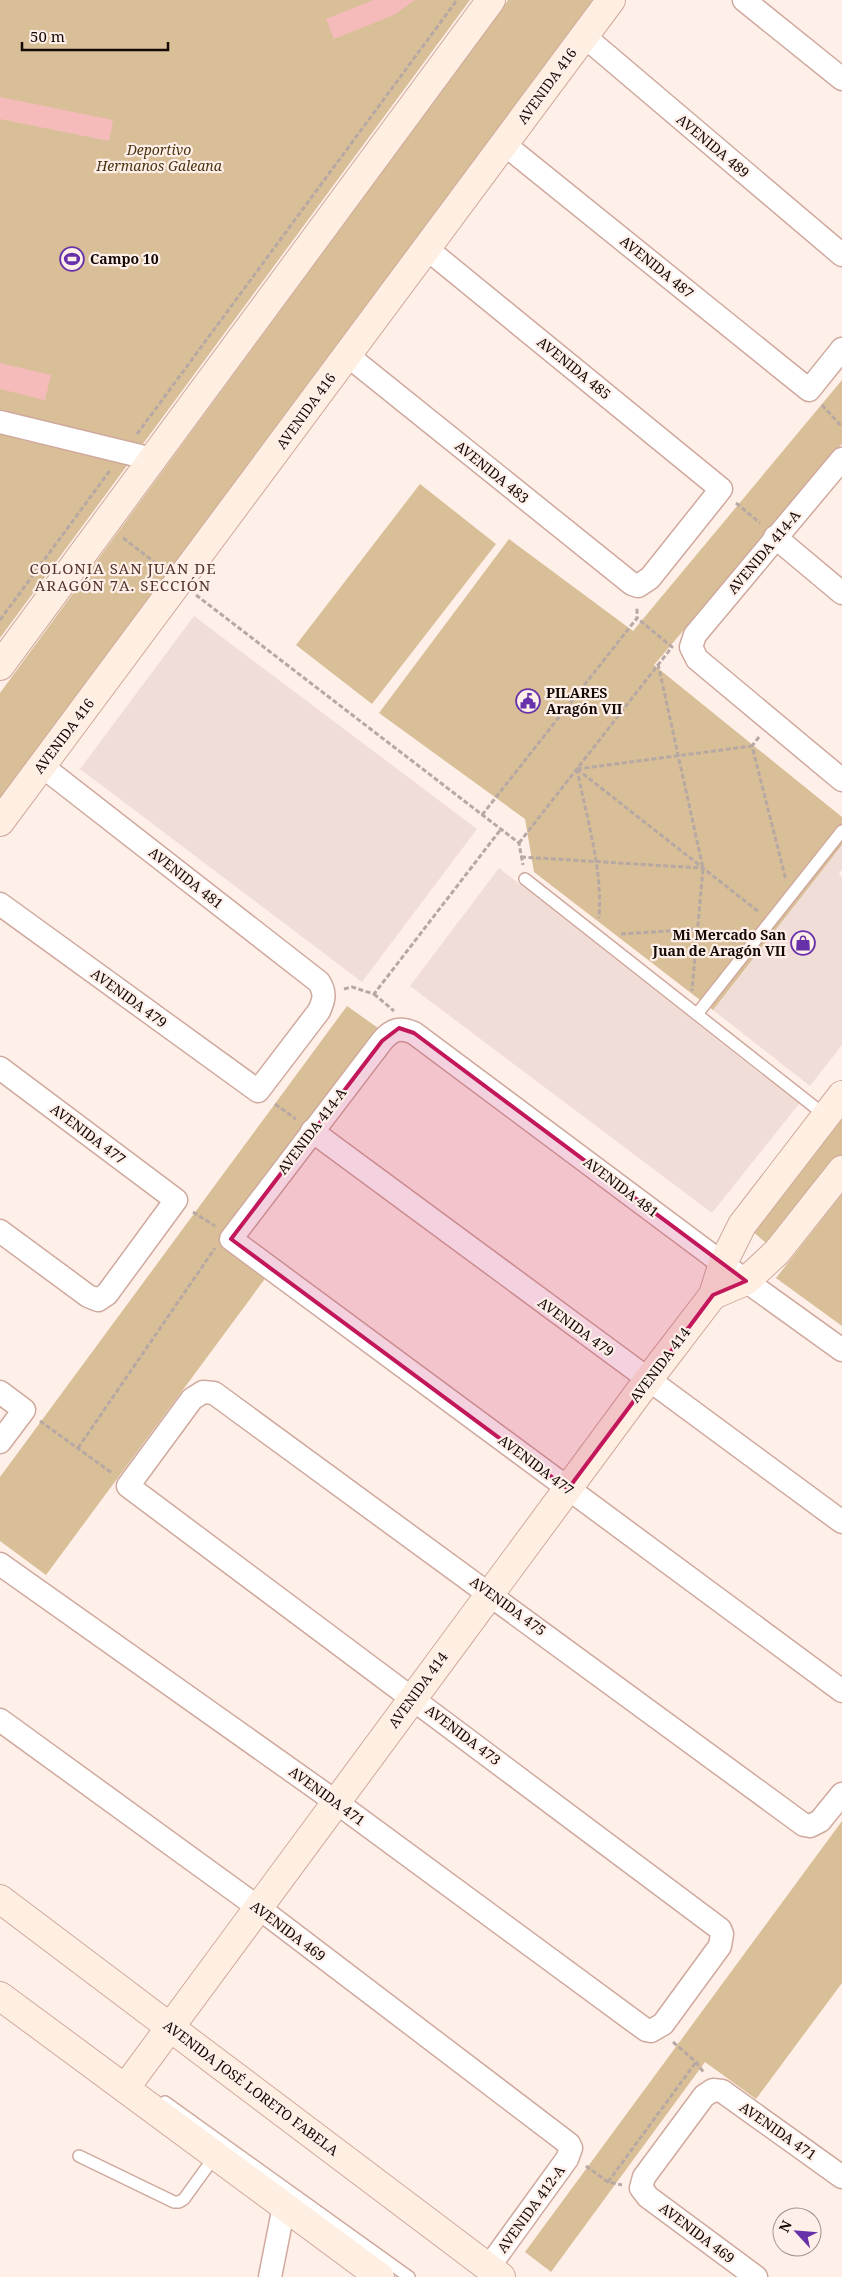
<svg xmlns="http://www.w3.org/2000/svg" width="842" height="2277" font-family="'Noto Serif',serif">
<rect width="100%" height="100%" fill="#ffefe9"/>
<g fill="#f1ddd7">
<path d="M194,616L477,829L362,982L80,769Z"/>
<path d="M842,845V869L839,874L842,877V1045L810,1086L713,1010Z"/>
<path d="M499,868L799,1104L712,1213L410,986Z"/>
</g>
<g fill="#d9bf98">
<path d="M0,0H470L0,638Z"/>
<path d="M508,0H599L0,813V693Z"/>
<path d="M842,380V444L654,665L842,817V845L713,1010L534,872L525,819L379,713L509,539L633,631Z"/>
<path d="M420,484L496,544L372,704L296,645Z"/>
<path d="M347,1006L378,1028L220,1242L267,1276L46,1575L0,1541V1477Z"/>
<path d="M842,1103V1162L773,1249L744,1224Z"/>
<path d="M842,1194V1326L776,1278Z"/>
<path d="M842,1821V1983L756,2099L705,2062L551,2272L525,2252Z"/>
</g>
<g fill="#f5bbbb">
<path d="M373,0H415L394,15L334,39L326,19Z"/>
<path d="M0,97L113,120L109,141L0,119Z"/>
<path d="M0,363L51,375L45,400L0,389Z"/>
</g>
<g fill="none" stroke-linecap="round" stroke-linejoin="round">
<g stroke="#cfa99d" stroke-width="14">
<g id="lane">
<path d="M525,879L826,1116"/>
<path d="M697,1014L842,831"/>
<path d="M165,2102L409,2277"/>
<path d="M79,2156L174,2202H179L184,2199L215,2156"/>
</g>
</g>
<g stroke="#cfa99d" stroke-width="25">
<g id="street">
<path d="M744,0L842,79"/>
<path d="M584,36L842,255"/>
<path d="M504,144L809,390L842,349"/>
<path d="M347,355L632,584L638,586L650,578L721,489L426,248"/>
<path d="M0,422L140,456"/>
<path d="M842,459L695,635L691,647L697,659L842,780"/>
<path d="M775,537L842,593"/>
<path d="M0,904L258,1091L319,1011C324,1000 326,993 319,982L42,766"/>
<path d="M0,1068L176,1200L107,1294L98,1300L88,1296L0,1231"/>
<path d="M312,1131L842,1522"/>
<path d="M842,1350L746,1281L414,1033C400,1027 392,1029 382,1041L231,1239L842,1691"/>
<path d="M0,1392L24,1410L0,1442"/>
<path d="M0,1564L336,1802L646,2030L651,2031L663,2024L720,1946L722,1934L720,1929L128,1486L192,1399L203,1392L214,1393L804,1825L810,1826L820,1821L842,1794"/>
<path d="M0,1720L259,1908L569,2144L571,2148L567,2159L488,2268"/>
<path d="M270,2277L284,2206"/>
<path d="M756,2277L648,2197L641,2188L644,2177L704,2096L713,2090L722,2091L842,2177"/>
</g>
</g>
<g stroke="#cfa99d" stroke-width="30">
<g id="secondary">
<path d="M0,666L491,0"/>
<path d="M0,822L611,0"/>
<path d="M713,1295L746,1281L777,1252L842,1170"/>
<path d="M0,1899L501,2277"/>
<path d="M0,1996L380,2277"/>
<path d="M126,2087L648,1380L713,1295L723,1263L742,1225L842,1095"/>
</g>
</g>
<g stroke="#b7a8a3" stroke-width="3" stroke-dasharray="5 2.5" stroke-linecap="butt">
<path d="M822,405L842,427"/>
<path d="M137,434L457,0"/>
<path d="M736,503L760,523"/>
<path d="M123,538L162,568"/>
<path d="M196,595L519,843L523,865"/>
<path d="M0,620L111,469"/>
<path d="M658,664L703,868L692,991"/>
<path d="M759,737L752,746L786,880"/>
<path d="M577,769C586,816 603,869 599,918"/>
<path d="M577,769L759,912"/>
<path d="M577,769L752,746"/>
<path d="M482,815L637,618V607"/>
<path d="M519,843L672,647L637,618"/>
<path d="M521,857L702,868"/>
<path d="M621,934L698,929L735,942"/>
<path d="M344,989L352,987L374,994L501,829"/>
<path d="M374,994L394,1011"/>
<path d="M275,1104L296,1119"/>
<path d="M193,1212L215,1226"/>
<path d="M40,1421L112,1473"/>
<path d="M78,1448L215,1248"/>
<path d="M673,2042L696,2062L704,2073"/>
<path d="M586,2166L608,2182L622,2185"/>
<path d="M608,2182L696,2062"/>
</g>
<use href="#lane" stroke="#fff" stroke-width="11"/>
<use href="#street" stroke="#fff" stroke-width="22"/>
<use href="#secondary" stroke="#ffefe2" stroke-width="28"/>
</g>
<path fill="#c2185b" fill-opacity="0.2" stroke="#c2185b" stroke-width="4" stroke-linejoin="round" d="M399,1028L414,1033L746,1281L713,1295L568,1489L231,1239L382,1041Z"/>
<defs>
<g id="stadium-ring" transform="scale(1.25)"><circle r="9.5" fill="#ffefe9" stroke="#6732a9" stroke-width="1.5"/><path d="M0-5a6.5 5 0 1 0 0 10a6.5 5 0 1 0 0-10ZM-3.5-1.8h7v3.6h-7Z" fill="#6732a9"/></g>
<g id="civic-ring" transform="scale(1.25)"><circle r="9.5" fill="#ffefe9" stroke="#6732a9" stroke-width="1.5"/><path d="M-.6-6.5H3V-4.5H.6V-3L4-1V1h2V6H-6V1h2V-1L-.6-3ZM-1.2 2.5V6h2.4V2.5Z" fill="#6732a9"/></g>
<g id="shop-ring" transform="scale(1.25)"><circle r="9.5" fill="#ffefe9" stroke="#6732a9" stroke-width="1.5"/><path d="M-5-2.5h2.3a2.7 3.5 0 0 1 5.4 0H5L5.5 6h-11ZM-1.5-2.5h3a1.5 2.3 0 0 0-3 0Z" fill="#6732a9"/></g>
</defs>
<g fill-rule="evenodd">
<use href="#stadium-ring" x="72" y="259"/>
<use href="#civic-ring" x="528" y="701"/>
<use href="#shop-ring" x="803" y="943"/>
</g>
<g text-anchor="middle" stroke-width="4.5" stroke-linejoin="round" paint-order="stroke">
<g font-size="14" fill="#140805" stroke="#ffefe9">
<text transform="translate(547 86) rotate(-54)" y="5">AVENIDA 416</text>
<text transform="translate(713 146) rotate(40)" y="5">AVENIDA 489</text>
<text transform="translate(657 267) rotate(39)" y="5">AVENIDA 487</text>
<text transform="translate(574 368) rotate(39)" y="5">AVENIDA 485</text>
<text transform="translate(306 411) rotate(-54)" y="5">AVENIDA 416</text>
<text transform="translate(492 472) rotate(39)" y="5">AVENIDA 483</text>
<text transform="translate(764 552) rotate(-50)" y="5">AVENIDA 414-A</text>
<text transform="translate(64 736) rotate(-53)" y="5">AVENIDA 416</text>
<text transform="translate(186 878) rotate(38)" y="5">AVENIDA 481</text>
<text transform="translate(129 998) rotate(36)" y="5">AVENIDA 479</text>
<text transform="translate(312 1131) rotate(-53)" y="5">AVENIDA 414-A</text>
<text transform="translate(88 1134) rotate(37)" y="5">AVENIDA 477</text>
<text transform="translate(621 1187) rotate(37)" y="5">AVENIDA 481</text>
<text transform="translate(576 1327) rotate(36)" y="5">AVENIDA 479</text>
<text transform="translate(660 1365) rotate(-53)" y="5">AVENIDA 414</text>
<text transform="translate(536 1465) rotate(37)" y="5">AVENIDA 477</text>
<text transform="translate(508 1606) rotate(36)" y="5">AVENIDA 475</text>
<text transform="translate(418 1690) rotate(-54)" y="5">AVENIDA 414</text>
<text transform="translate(463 1735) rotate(37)" y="5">AVENIDA 473</text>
<text transform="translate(327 1796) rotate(36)" y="5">AVENIDA 471</text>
<text transform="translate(288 1931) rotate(37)" y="5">AVENIDA 469</text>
<text transform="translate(251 2088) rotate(37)" y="5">AVENIDA JOSÉ LORETO FABELA</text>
<text transform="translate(778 2131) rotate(35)" y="5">AVENIDA 471</text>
<text transform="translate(531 2209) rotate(-54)" y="5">AVENIDA 412-A</text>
<text transform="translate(697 2233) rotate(37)" y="5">AVENIDA 469</text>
</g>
<g font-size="14" font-style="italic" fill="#493512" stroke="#ffefe9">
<text x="159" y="155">Deportivo<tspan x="159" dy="16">Hermanos Galeana</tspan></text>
</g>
<g font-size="14" font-weight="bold" fill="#140805" stroke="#ffefe9" text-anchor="start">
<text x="90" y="264">Campo 10</text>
<text x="546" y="698">PILARES<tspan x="546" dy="16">Aragón VII</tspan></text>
<text x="786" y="940" text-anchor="end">Mi Mercado San<tspan x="786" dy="16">Juan de Aragón VII</tspan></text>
</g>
<g font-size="15" letter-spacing="1" fill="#53342a" stroke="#ffefe9">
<text x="123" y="574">COLONIA SAN JUAN DE<tspan x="123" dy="17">ARAGÓN 7A. SECCIÓN</tspan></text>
</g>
</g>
<g transform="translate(797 2232) rotate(296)"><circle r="24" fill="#ffefe9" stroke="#a1938e"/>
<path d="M0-4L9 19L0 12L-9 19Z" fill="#6732a9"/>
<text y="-8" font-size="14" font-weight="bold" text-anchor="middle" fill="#140805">N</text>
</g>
<path d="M22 42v8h146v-8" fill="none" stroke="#140805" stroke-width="2.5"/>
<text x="30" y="42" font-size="15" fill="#140805" stroke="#ffefe9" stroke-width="4" paint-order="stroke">50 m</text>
</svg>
